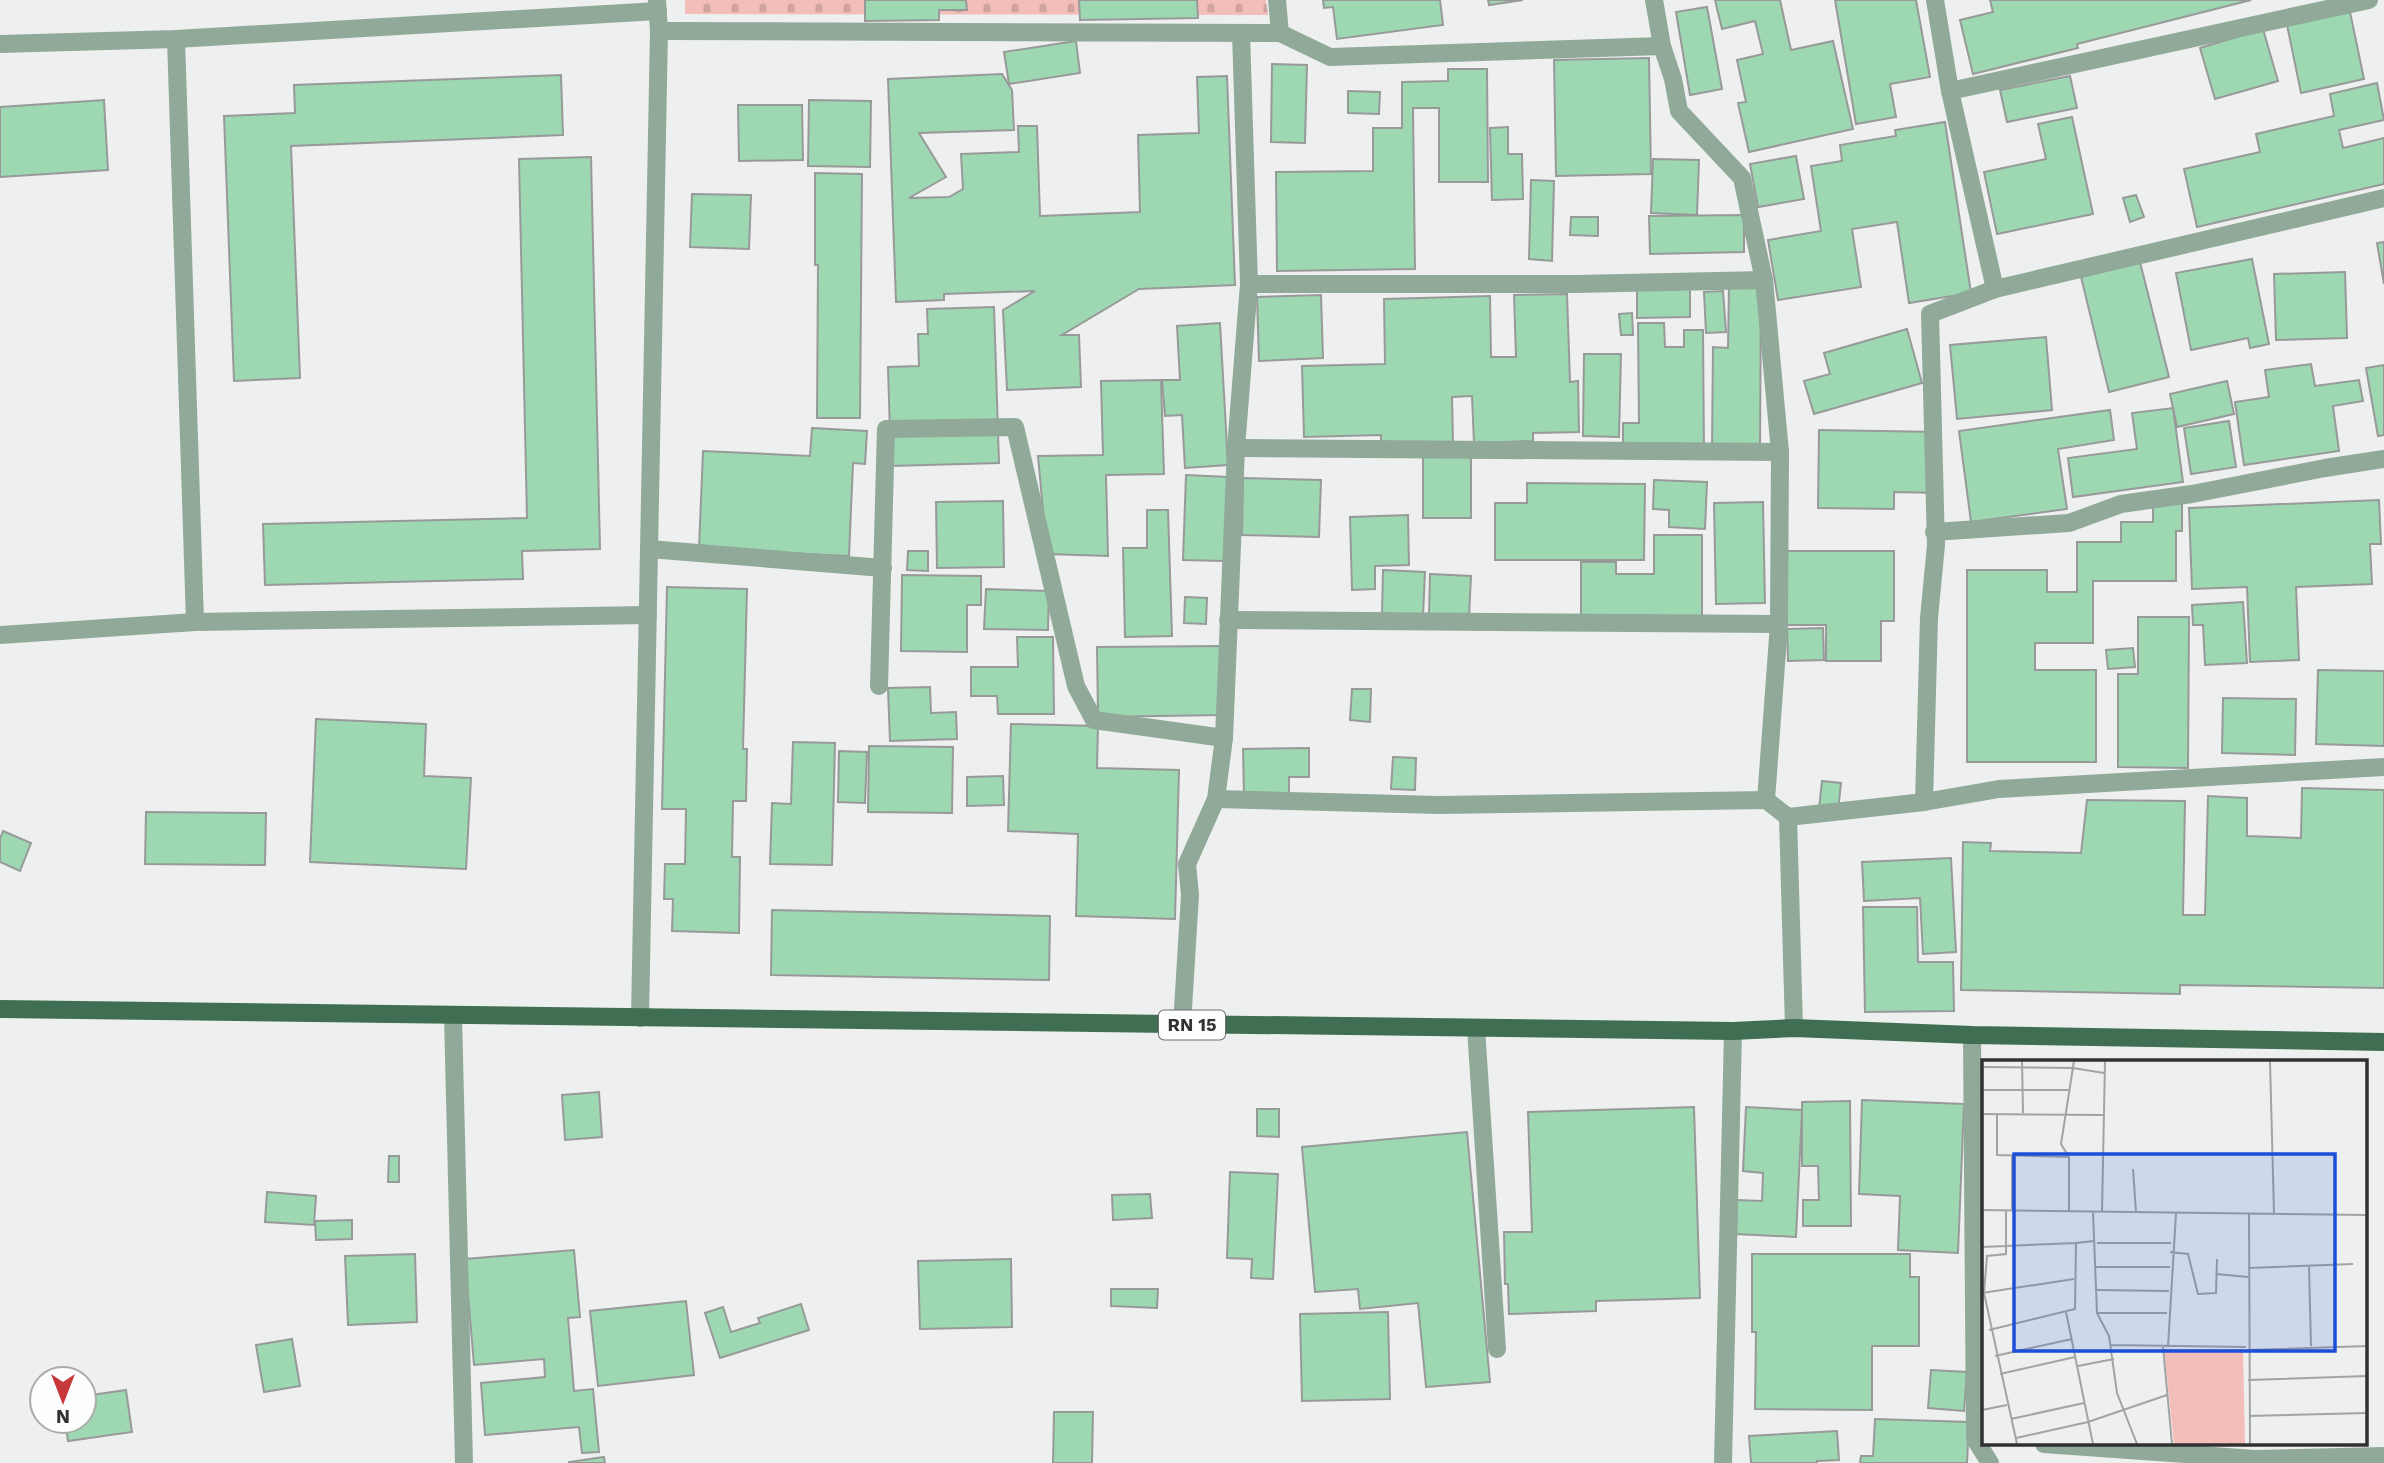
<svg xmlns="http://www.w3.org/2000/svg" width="2384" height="1463" font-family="'Work Sans',sans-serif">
<defs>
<pattern id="cemetery-stones" width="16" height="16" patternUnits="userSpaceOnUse" patternTransform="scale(1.75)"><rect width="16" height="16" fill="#f3bdb9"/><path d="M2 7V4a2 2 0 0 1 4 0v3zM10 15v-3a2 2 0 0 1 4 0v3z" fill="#d1a39f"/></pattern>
</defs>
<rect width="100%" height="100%" fill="#edf0ee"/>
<path fill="url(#cemetery-stones)" d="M685,0H1266L1268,15L685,14Z"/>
<g fill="#9dd8b3" stroke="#979a98" stroke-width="2">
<path d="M865,0H966L967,10H939V20L865,21Z"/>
<path d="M1079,0H1197L1198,18L1080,20Z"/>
<path d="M1323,0H1440L1443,25L1337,39L1333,7L1324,8Z"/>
<path d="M1488,0H1523L1489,5Z"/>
<path d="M1715,0H1780L1791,50L1833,41L1853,129L1749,152L1738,103L1746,102L1737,60L1763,54L1755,21L1722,29Z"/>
<path d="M1835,0H1916L1930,77L1890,84L1896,117L1856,124Z"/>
<path d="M1990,0H2251L2077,44L2078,48L1973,74L1960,20L1993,12Z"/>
<path d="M1707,7L1722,89L1690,95L1676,12Z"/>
<path d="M2350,12L2364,79L2301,93L2287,25Z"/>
<path d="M2263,29L2278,81L2215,99L2200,48Z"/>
<path d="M1076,41L1080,73L1009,84L1004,52Z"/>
<path d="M1649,58L1651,174L1556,176L1554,60Z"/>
<path d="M1272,64L1307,65L1305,143L1271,142Z"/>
<path d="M1448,69H1487L1488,182H1439V108H1413L1415,269L1277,271L1276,172L1373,171V128H1402V82L1448,81Z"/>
<path d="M1002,74L1012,90L1014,130L919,133L946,177L909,198L949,197L963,189L961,154L1019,152L1018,126H1037L1040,216L1140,212L1138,135L1199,133L1197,77L1227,76L1235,285L1139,289L1062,335H1079L1081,387L1007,390L1003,310L1035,291L944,294V300L896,302L888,79Z"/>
<path d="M561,75L563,135L291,146L300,378L234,381L224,116L295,113L294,85Z"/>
<path d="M2070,76L2077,108L2007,122L2000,90Z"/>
<path d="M2377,83L2384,120L2339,130L2343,148L2384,138V184L2197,227L2184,169L2260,152L2256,134L2334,116L2330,94Z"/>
<path d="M1348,91L1380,92L1379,114L1348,113Z"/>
<path d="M104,100L108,170L0,177V107Z"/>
<path d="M809,100L871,101L870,167L808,166Z"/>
<path d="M738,105H802L803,160L739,161Z"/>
<path d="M2072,117L2093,214L1997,234L1984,172L2046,159L2038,124Z"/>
<path d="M1945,122L1971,293L1909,303L1897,222L1852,229L1861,287L1778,300L1768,240L1821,231L1811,166L1842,161L1840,145L1896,136L1895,130Z"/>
<path d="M1508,127V154H1522L1523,199L1492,200L1490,128Z"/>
<path d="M1796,156L1804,199L1758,207L1750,164Z"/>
<path d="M591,157L600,549L522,551L523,579L265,585L263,524L527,518L519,159Z"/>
<path d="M1653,159L1699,160L1697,215L1651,213Z"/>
<path d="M815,173L862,174L860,418H817L818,265H815Z"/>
<path d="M1531,180L1554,181L1552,261L1529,259Z"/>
<path d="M692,194L751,195L749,249L690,247Z"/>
<path d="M2136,195L2144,217L2130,222L2123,198Z"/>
<path d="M1744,215V252L1650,254L1649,216Z"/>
<path d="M1571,217H1598V236L1570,235Z"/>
<path d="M2384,242V284L2377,243Z"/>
<path d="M2252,259L2269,344L2250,348L2248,338L2191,350L2176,273Z"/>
<path d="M2140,262L2169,377L2109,392L2081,277Z"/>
<path d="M2345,272L2347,338L2276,340L2274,274Z"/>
<path d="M1690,284V317L1637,318V285Z"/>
<path d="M1729,284H1761L1760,450L1712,449L1713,347L1728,348Z"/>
<path d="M1723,291L1726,332L1706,333L1704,292Z"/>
<path d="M1567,294L1570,382L1578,381L1579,432L1533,433V441L1474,443L1472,396L1452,397L1453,442L1381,444V435L1304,437L1302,366L1385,364L1384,299L1490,296L1491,357H1516L1514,295Z"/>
<path d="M1321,295L1323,358L1259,361L1257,297Z"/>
<path d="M994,307L999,463L891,466L888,367L919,366L918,334H928L927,309Z"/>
<path d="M1632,313L1633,335H1621L1619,314Z"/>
<path d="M1220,323L1228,465L1185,468L1182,415L1165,416L1162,380H1180L1177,326Z"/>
<path d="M1638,323H1664L1665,347H1684V330H1703L1704,456L1623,446V423H1639Z"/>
<path d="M1907,329L1922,383L1814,414L1804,381L1830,374L1824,353Z"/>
<path d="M2046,337L2052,410L1957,419L1950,345Z"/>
<path d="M1584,354H1621L1619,437L1583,436Z"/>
<path d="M2311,364L2315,386L2359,380L2363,401L2333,406L2339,451L2244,465L2235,402L2269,397L2265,370Z"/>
<path d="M2384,365V435L2378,436L2366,368Z"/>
<path d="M1161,380L1164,474L1106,475L1108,556L1047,554L1038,456L1103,455L1101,381Z"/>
<path d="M2227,381L2234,414L2177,427L2170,394Z"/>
<path d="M2173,408L2183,482L2073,497L2068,458L2137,449L2132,413Z"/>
<path d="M2110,410L2114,440L2058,449L2067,509L1971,522L1959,431Z"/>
<path d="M2229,421L2236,467L2191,474L2184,428Z"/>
<path d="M812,428L867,431L865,464L853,463L849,556L699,549L703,451L810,456Z"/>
<path d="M1819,430L1940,432L1939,493L1894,492V509L1818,508Z"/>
<rect x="1423" y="456" width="48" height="62"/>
<path d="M1186,475L1228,477L1225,561L1183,560Z"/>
<path d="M1243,478L1321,480L1319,537L1242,535Z"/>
<path d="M1654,480L1707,482L1705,529L1669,527V510L1653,509Z"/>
<path d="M1527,483L1645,484L1644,560H1495V503H1527Z"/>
<path d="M2379,500L2381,544H2370L2372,584L2296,587L2299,660L2250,662L2247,587L2192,589L2189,508Z"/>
<path d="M1003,501L1004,567L937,568L936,502Z"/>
<path d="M1763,502L1765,603L1716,604L1714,503Z"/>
<path d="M2153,503H2182V531H2176V581H2093V643H2035V670H2096V762H1967V570H2047V592H2077V542H2121V522H2153Z"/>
<path d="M1147,510H1168L1172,636L1125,637L1123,548H1147Z"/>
<path d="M1408,515L1409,565L1375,566V589L1352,590L1350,517Z"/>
<path d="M1654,535H1702V622H1581V562H1616V574H1654Z"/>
<path d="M908,551H928V571L907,570Z"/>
<path d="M1787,551H1894V621H1881V661H1826V625H1787Z"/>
<path d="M1383,570L1425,572L1423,616L1382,614Z"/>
<path d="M1430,574L1471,576L1469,617L1429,615Z"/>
<path d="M902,575L981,576V605H967V652L901,651Z"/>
<path d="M667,587L747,589L743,749H747L746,801H733L732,857H740L739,933L672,931L673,899H664L665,864H685L686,809H662Z"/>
<path d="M986,589L1049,591L1048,630L984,629Z"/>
<path d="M1185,597L1207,598L1206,624L1184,623Z"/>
<path d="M2243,602L2247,663L2205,665L2203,625H2193L2192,605Z"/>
<path d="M2138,617H2189L2188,768L2118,767V674H2138Z"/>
<path d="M1823,628L1824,660L1788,661L1787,629Z"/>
<path d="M1017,637H1053L1054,714H998L997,696H971V667H1018Z"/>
<path d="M1221,646V715L1098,717L1097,647Z"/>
<path d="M2133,648L2135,667L2108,669L2106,650Z"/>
<path d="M2318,670L2384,671V746L2316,744Z"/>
<path d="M930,687L931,713L956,712L957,739L890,741L888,688Z"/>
<path d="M1352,689H1371L1370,722L1350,720Z"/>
<path d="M2223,698L2296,699L2295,755L2222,753Z"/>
<path d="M316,719L426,724L424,776L471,778L466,869L310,862Z"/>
<path d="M1011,724L1098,726L1097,768L1179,770L1175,919L1076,916L1078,834L1008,831Z"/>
<path d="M793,742L835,743L832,865L770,864L772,803L791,804Z"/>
<path d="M869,746L953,747L952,813L868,812Z"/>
<path d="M1309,748V777H1289V796H1244L1243,749Z"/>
<path d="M839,751L867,752L865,803L838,802Z"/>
<path d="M1393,757L1416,758L1415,790L1391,789Z"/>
<path d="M1003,776L1004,805L967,806V777Z"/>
<path d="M1822,781L1841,783L1838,811L1819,809Z"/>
<path d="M2302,788L2384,790V988L2180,985V994L1961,990L1963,842L1991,843L1990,851L2081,853L2087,800L2185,801L2183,915H2205L2208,796L2247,798V836L2301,838Z"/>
<path d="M146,812L266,813L265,865L145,864Z"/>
<path d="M3,831L31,843L20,871L0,862V839Z"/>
<path d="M1951,858L1956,952L1923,954L1920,898L1864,901L1862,862Z"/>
<path d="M1863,907H1917L1918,962H1953L1954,1011L1865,1012Z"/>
<path d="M772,910L1050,916L1049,980L771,975Z"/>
<path d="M599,1092L602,1137L565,1140L562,1095Z"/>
<path d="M1862,1100L1964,1104L1958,1253L1898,1250L1900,1196L1859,1194Z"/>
<path d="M1850,1101L1851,1226H1803V1200H1819L1818,1166H1802V1102Z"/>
<path d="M1694,1107L1700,1298L1596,1301V1311L1509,1314L1508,1284H1505L1504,1232H1532L1528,1112Z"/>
<path d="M1746,1107L1802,1110L1796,1237L1736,1234L1737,1200L1762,1201L1763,1173L1743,1171Z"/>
<path d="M1257,1109H1279V1137L1257,1136Z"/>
<path d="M1467,1132L1490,1382L1426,1387L1418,1303L1360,1309L1358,1289L1315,1292L1302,1147Z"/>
<path d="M389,1156H399V1182H388Z"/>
<path d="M1230,1172L1278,1174L1273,1279L1251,1278L1252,1259L1227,1258Z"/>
<path d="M267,1192L316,1196L314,1225L265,1222Z"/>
<path d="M1150,1194L1152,1218L1113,1220L1112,1195Z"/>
<path d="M352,1220V1239L316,1240L315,1221Z"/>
<path d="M574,1250L580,1317L568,1318L574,1391L593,1389L599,1452L582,1453L579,1427L485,1435L481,1383L545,1377L544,1359L474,1365L465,1259Z"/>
<path d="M415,1254L417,1322L348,1325L345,1256Z"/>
<path d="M1752,1254H1910V1277H1919V1346H1872V1410L1755,1409L1756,1332H1752Z"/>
<path d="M1011,1259L1012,1327L920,1329L918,1261Z"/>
<path d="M1111,1289H1158L1157,1308L1111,1306Z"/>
<path d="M686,1301L694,1375L598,1386L590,1311Z"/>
<path d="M801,1304L809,1330L720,1358L705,1313L723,1307L731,1332L760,1323L758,1318Z"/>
<path d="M1388,1312L1390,1399L1302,1401L1300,1314Z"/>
<path d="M292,1339L300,1386L264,1392L256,1345Z"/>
<path d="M1931,1370L1967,1372L1964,1411L1928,1408Z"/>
<path d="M126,1390L132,1432L68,1441L65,1421H84V1396Z"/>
<path d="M1054,1412H1093L1092,1463H1053Z"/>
<path d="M1875,1419L1969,1422L1967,1463H1860L1861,1456H1873Z"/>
<path d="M1837,1431L1839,1460L1817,1461V1463H1751L1749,1436Z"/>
<path d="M604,1457L605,1463H569V1462Z"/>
</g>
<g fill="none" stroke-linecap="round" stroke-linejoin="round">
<g stroke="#90a999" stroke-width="18">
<path d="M1277,0L1280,33"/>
<path d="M1654,0L1662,46L1673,79L1679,111L1742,178L1764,280L1780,452L1779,624L1766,800L1788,817L1794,1028"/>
<path d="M1935,0L1950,91L1995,289"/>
<path d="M659,31L1280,33L1330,57L1662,46"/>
<path d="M176,39L195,622"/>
<path d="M0,44L176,39L658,11"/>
<path d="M1950,91L2369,0"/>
<path d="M1249,284H1576L1764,280"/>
<path d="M1236,448L1780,452"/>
<path d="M1934,532L2069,523L2121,504L2192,494L2325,468L2384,459"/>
<path d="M649,549L883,568"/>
<path d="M1228,620L1779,624"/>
<path d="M0,635L195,622L648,615"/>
<path d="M879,686L886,429L1015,427L1076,686L1094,720L1224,738"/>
<path d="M1216,799L1438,805L1766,800"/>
<path d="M1924,802L1999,789L2384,767"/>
<path d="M1788,817L1924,802L1929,618L1936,545L1930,314L1995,289L2384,198"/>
<path d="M453,1016L464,1463"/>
<path d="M640,1018L659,31L657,0"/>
<path d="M1182,1025L1190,895L1187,864L1216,799L1224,738L1236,448L1249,284L1241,33"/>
<path d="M1476,1028L1497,1349"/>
<path d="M1972,1035L1975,1439L1990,1463"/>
<path d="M2044,1444L2255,1459L2384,1456"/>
<path d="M1723,1463L1733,1031"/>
</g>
<path stroke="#3f6e52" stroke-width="18" d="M0,1009L1733,1031L1794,1028L1972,1035L2384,1042"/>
</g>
<g text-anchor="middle" stroke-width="6" stroke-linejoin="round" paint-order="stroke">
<rect fill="#fbfefc" stroke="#6d6e6d" stroke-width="2" x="1159" y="1010.5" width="66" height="29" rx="5"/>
<g font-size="18" font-weight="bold" fill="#303130">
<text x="1192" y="1031">RN 15</text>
</g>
</g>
<g transform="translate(1982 1060)">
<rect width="385" height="385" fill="#edf0ee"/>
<path d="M182,289H261L263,384H192Z" fill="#f3bdb9"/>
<path fill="none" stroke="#a1a4a2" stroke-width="2" d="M40,1L41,53M288,1L292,154M0,7L91,8L122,13M0,30H87M0,54L122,55M15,54V95L87,97M30,95V151M151,109L154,152M0,150L385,155M24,151V194L5,196L2,233L35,384M87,152V97L79,84L92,1M111,152L115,253L127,276L135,333L155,384M120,152L123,1M267,154L268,384M115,183H189M0,187L94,183M188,192L206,194L216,234L234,233L235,199M113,207H188M327,207L329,286M266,208L371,204M234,214L266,217M113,230L187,231M0,233L92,219M84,252L111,384M115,253H185M7,270L93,249L94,183L112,181M129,285L264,287M181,287L190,384M186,287L194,153M265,290L385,286M13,296L90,279M96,306L132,299M18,314L93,297M266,320L385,316M0,350L25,345M267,356L385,353M29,359L102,343M34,378L106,362L185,335"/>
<path fill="#1d4ed8" fill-opacity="0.15" stroke="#1d4ed8" stroke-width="3.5" d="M32,94H353V291H32Z"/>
<rect width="385" height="385" fill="none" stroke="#303130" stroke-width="3.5"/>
</g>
<g transform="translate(63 1400) rotate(180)"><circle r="33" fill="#fbfefc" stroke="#aaacaa" stroke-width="2"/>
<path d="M0-5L12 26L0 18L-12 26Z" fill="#c7383b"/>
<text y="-10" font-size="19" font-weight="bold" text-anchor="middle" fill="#303130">N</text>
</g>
</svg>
